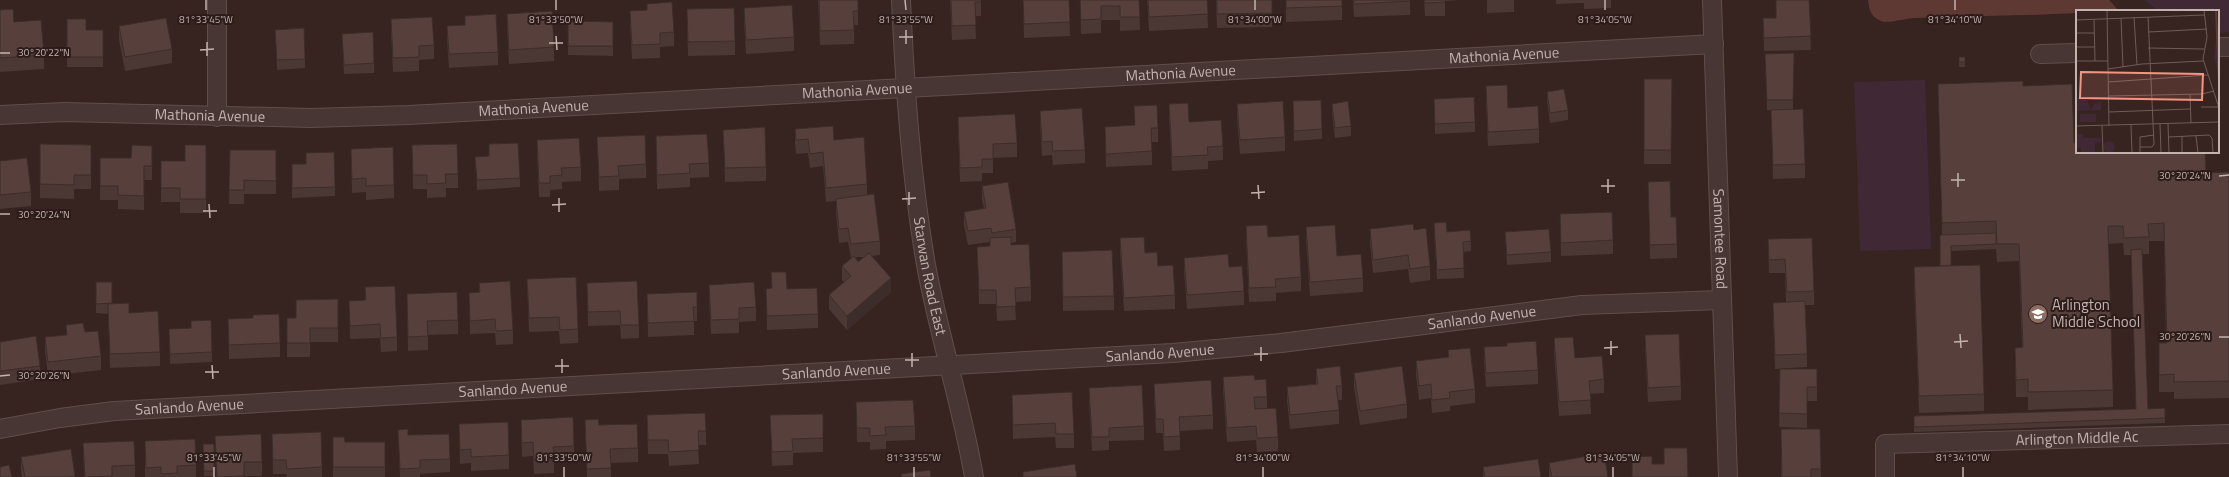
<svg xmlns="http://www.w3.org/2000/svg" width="2229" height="477" font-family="'Titillium Web',sans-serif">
<rect width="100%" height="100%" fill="#372320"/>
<g fill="#402934">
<path d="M2145,0H2229V32L2218,33V11H2158Z"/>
<path d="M1925,80L1931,249L1860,251L1854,82Z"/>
</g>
<path fill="#5e3934" d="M1868,0H2109L2119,11H2077V13C2023,16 1969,16 1915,18C1905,18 1890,24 1881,21C1871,17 1869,10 1868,0Z"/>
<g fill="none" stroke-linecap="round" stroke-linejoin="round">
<g stroke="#5f4f4b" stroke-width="20">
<g id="minor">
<path id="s1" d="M901,0C905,89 911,177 926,265C939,336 962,406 974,477"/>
<path id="s2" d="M1712,0L1728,477"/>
<path d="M2218,47H2229"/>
<path d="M2040,54L2077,53"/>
<path id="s3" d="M0,115L64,112L311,118L409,115L1714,44"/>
<path d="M217,117V0"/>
<path id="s4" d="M0,429L60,418L114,411L1173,353L1281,343L1582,305L1721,300"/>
<path id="s5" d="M1885,477V444L2229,434"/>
</g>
</g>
<use href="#minor" stroke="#473634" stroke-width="18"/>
</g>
<g fill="#4b3734" fill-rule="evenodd">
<path d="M818,0H858V25H854V44L820,45Z"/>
<path d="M950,0H981V16H975L976,39L952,40Z"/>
<path d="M1023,0H1069L1070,36L1024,38Z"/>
<path d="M1080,0H1139L1140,30L1120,31V20H1101V33L1081,34Z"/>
<path d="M1147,0H1207L1208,28L1149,31Z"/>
<path d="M1216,0H1272V27L1217,28Z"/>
<path d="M1286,0H1342V20L1286,22Z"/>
<path d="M1353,0H1410V15L1354,17Z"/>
<path d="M1424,0H1459L1445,1V16H1425Z"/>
<path d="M1487,0H1514V12L1487,13Z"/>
<path d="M1556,0H1611V8L1584,9V3L1556,4Z"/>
<path d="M1776,0H1809L1811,50L1764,51L1763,18H1776Z"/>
<path d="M647,4L674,32V46L660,47V58L632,59L630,25V11L647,10Z"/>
<path d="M744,8L794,37V51L746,54L744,22Z"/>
<path d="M687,9L735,41V55L688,56Z"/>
<path d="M0,10L14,22L44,55V69L0,72Z"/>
<path d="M507,14L554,47V61L509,64L507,28Z"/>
<path d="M465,16L498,52V65L449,68L447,40V26L465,25Z"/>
<path d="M67,19L86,30H103V67H67Z"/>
<path d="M391,19L434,45V59L419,60V71L393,72L391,33Z"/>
<path d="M568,21L613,22V56L568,55Z"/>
<path d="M119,26L172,49V63L125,71L119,40Z"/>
<path d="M275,30L305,59V68L277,70Z"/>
<path d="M342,34L374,63V73L344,74Z"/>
<path d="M1794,53L1793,109L1805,164V178L1773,179L1771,110H1781H1767L1765,54Z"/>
<rect x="1959" y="57" width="6" height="10"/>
<path d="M1644,79H1672L1671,164H1644Z"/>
<path d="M1938,84L2023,86L2074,143L2206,173L2229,172V398L2174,399V392H2159V343H2166L2164,241H2149V254H2142L2148,409L2165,408V423L1914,432V416L2136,409L2131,255H2124L2123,243L2108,244L2113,390V407L2028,410V397H2016L2015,348L2022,347L2019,261L1997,262L1996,249L1951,251V266L1984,394V411L1919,413L1914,284V267L1940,266L1942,235Z"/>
<path d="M1486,86L1508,108L1539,129V143L1488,146L1486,100Z"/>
<path d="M1547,92L1568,110V120L1550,123L1547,101Z"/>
<path d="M1434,99L1475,122V132L1435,134Z"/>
<path d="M1293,101L1322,129V139L1294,141Z"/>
<path d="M1169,104L1189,122L1223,146V160L1208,161V169L1172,171L1169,118Z"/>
<path d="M1237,104L1285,137V151L1240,154L1237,118Z"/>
<path d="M1332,104L1351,126V136L1335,138L1332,113Z"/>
<path d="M1134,106L1158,128V142H1152V165L1106,167L1105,127L1135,125Z"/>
<path d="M1040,111L1085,150V163L1053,165L1052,155L1042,156L1040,125Z"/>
<path d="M958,117L1017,143V157L993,158V173H982V181L960,182L958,131Z"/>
<path d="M795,129L834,140L867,184V195L880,241V255L871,256L891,292L847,330L829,309V295L844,282L842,280V266L852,258H851L848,242L839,243L836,213V201L826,202L823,166L810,168L808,153L796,154L795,143ZM857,257H864L858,262L855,258Z"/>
<path d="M723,130L766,167V181L725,182Z"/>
<path d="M656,136L709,163V177L690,178V187L657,189Z"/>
<path d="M597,137L646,164V178L619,179V190L599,191Z"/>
<path d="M537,140L581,167V181L562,182V189L550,190V197H539L537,154Z"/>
<path d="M40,144L91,145V189H74V199L40,198Z"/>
<path d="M489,144L520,178V187L477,190L475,157L489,156Z"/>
<path d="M206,145V213H180V202H161V161H185Z"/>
<path d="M412,145L458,174V188H446V197L427,198V189H413Z"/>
<path d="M152,146V180H144V210L118,209V200H100V158H131Z"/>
<path d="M351,149L394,185V198L366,200V192L352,193Z"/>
<path d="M230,150H276V194H244V204H229Z"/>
<path d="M0,161L31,192V206L0,209Z"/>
<path d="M292,164L335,187V196L292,198Z"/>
<path d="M1648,182L1671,217L1677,244V258L1650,259Z"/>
<path d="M982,186L1016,229V242L1011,243V245L1031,287V301L1015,302L1016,320L997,321L996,304H979L977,247L990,246V242L968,245L964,226V212L984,209L982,200Z"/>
<path d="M1560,214L1613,240V254L1561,256Z"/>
<path d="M1434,223L1447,232L1471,241V251L1463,252L1464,278L1437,279L1434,233Z"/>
<path d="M1246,226L1268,237L1301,277V291L1276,293V301L1249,302L1246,240Z"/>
<path d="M1306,227L1337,256L1363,278V292L1310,296L1306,241Z"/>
<path d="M1370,229L1414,230L1430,266V280L1410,283L1408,269L1373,273L1370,243Z"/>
<path d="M1505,232L1551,252V262L1507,265Z"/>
<path d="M1120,238L1145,253L1158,266L1175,295V309L1124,311L1120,252Z"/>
<path d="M1768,239L1814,291V305H1805L1807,354V367L1775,369L1773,317V303L1786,302L1785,273H1769Z"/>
<path d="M1062,252L1114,296V310L1063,311Z"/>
<path d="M1184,258L1229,267L1244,291V305L1187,309L1184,272Z"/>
<path d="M771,272L787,289L818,314V328L767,330L766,289L772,288Z"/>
<path d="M527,279L578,329V343L560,344L559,331L529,332Z"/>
<path d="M96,282L112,303L160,352V366L110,368L108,314L96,313Z"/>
<path d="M479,283L513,330V344L496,345L495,333L470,334L469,293L479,292Z"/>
<path d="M587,283L639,325V338L621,339L620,325L588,326Z"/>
<path d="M709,285L756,307V321L739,322V333L711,334L709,299Z"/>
<path d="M365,287L397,337V351L381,352L380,338L350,339L349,301L365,300Z"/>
<path d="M407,294L458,320V334L428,335V350L408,351Z"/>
<path d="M647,294L697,307V321H694V335L648,337Z"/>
<path d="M338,299V342H310V357H287V318H296Z"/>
<path d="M228,319L280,343V357L229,359Z"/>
<path d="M66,325L85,332L101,356V370L48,376L45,351V337L66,335Z"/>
<path d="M169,329L212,352V362L170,364Z"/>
<path d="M1645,335L1681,386V400L1648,402L1645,349Z"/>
<path d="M1554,338L1575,358L1604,379V393L1590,394L1591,414L1559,416L1554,352Z"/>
<path d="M0,342L40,366V379L0,385Z"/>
<path d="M1484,347L1538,370V384L1486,387L1484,361Z"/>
<path d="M1448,350L1475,389V403L1450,406V411L1432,413L1431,398L1419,400L1416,375V361L1448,358Z"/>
<path d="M1316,369L1342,386V400H1338L1339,410V424L1290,429L1287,401V387L1316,384Z"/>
<path d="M1780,369H1817V401H1807V428L1779,427Z"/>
<path d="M1354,373L1407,404V418L1360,425L1354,387Z"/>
<path d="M1223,377L1255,380L1267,397V408L1278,437V451L1257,452L1256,440L1227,442L1223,391Z"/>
<path d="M1154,384L1213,415V429L1180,431V450L1164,451L1163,433H1156L1154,397Z"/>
<path d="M1089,388L1144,426V440L1109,441V450L1092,451L1089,402Z"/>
<path d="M1012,395L1074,434V448H1056L1055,437L1013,439Z"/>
<path d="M856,402L915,426V440L886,441V449L870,450V442H857Z"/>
<path d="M647,415L706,431V445H698L699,464L669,466L668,454H648Z"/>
<path d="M770,415L823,438V452L793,453V465L772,466Z"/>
<path d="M521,420L574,446V460L554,461V473L534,474L533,456L522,457Z"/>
<path d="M585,420L599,425L638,448V462L611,463V477H587Z"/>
<path d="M459,424L509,455V469L471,471V463L460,464Z"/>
<path d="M1781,429H1820L1821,477H1781Z"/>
<path d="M398,430L450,459V472L420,474V477H400Z"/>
<path d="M272,434L322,467V477H287L286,474H273Z"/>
<path d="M215,436L262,462V476H244V477H216Z"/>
<path d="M333,437L345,442H385V477H333Z"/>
<path d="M145,441L196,465V477H145Z"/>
<path d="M83,443L135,465V477H84Z"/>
<path d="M203,444H214V476H204Z"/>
<path d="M71,449L75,477H22L21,471V457Z"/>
<path d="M1549,463L1608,477H1549Z"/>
<path d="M1483,467L1541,477H1483Z"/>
</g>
<path fill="#3d2d2a" d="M891,278V292L847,330V316Z"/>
<g fill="#57403c" stroke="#3d2d2a">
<path d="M819,0H858V11H853L854,30L820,31Z"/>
<path d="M951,0H981V2H975L976,25L952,26Z"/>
<path d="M1023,0H1069L1070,22L1024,24Z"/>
<path d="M1080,0H1139L1140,17H1120V6H1101V19L1081,20Z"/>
<path d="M1148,0H1207L1208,14L1149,17Z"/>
<path d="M1217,0H1272V13L1217,14Z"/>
<path d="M1286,0H1342V6L1286,8Z"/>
<path d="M1354,0H1410V1L1354,4Z"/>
<path d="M1425,0H1445V2L1425,3Z"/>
<path d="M1776,0H1809L1811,36L1764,38L1763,18H1776Z"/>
<path d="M672,2L674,32L660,33V44L632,45L630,11L647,10V4Z"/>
<path d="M792,5L794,37L746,40L744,8Z"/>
<path d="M734,8L735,41L688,42L687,9Z"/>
<path d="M13,9L14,22L41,20L44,55L0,58V10Z"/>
<path d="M552,11L554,47L509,50L507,14Z"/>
<path d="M496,14L498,52L449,54L447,26L465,25V16Z"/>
<path d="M432,17L434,45L419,46V57L393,58L391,19Z"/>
<path d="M166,18L172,49L125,57L119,26Z"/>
<path d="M67,19H86V30H103V57H67Z"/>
<path d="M568,21L613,22V46H568Z"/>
<path d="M304,28L305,59L277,60L275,30Z"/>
<path d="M373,32L374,63L344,65L342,34Z"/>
<path d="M1794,53L1793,100H1767L1765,54Z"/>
<rect x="1959" y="57" width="6" height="5"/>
<path d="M1644,79H1672L1671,150H1644Z"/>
<path d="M2023,81V86L2072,84L2074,143H2077V152H2205L2206,173L2229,172V381L2174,382V374L2159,375V343H2167L2164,223L2148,224L2149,237H2142L2124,238L2123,226H2108L2113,390L2028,392V379L2016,380L2015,348L2023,347L2019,244H1997L1996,221L1942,223L1938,84Z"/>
<path d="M1507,85L1508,108L1538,106L1539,129L1488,132L1486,86Z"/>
<path d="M1564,89L1568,110L1550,113L1547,92Z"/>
<path d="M1474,97L1475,122L1435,124L1434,99Z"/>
<path d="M1321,100L1322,129L1294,131L1293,101Z"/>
<path d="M1283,101L1285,137L1240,140L1237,104Z"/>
<path d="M1348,101L1351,126L1335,128L1332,104Z"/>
<path d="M1188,103L1189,122L1221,120L1223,146L1207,147L1208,155L1172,157L1169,104Z"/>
<path d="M1157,105L1158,128H1151L1152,151L1106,154L1105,127L1135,125L1134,106Z"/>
<path d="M1082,108L1085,150L1053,151L1052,141L1042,142L1040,111Z"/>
<path d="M1803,109L1805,164L1773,165L1771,110Z"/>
<path d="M1015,114L1017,143L993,144V159H982V167L960,168L958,117Z"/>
<path d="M833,126L834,140L864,137L867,184L826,188L823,152L810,154L808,139L796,140L795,129Z"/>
<path d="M765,127L766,167L725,168L723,130Z"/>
<path d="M707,134L709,163L689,164L690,173L657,175L656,136Z"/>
<path d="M645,135L646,164L618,166L619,176L599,177L597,137Z"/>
<path d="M579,138L581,167L561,168L562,175L550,176V183H539L537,140Z"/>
<path d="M518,143L520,178L477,180L475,157L489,156V144Z"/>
<path d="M40,144L91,145V175H74V185L40,184Z"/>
<path d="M457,144L458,174H445L446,183L427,184V175H413L412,145Z"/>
<path d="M132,145L152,146V166H144V196L118,195V186H100V158H131Z"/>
<path d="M185,145H206V199H180V188H161V161H185Z"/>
<path d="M393,147L394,185L366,186V178L352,179L351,149Z"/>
<path d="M230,150H276V181L244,180V190H229Z"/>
<path d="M334,152L335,187L292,188V164H306V153Z"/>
<path d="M27,158L31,192L0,195V161Z"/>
<path d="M1670,181L1671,217H1676L1677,244L1650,245L1648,182Z"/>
<path d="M1008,182L1016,229L992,233L991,228L968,231L964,212L986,208L982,186Z"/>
<path d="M874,194L880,241L851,244L848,228L839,229L836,199Z"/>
<path d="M1612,212L1613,240L1561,243L1560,214Z"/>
<path d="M1446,222L1447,232L1470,230L1471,241L1463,242L1464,268L1437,270L1434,223Z"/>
<path d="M1413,224L1414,230L1426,228L1430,266L1410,269L1408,255L1373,260L1370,229Z"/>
<path d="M1267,225L1268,237L1299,235L1301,277L1275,279L1276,287L1249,288L1246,226Z"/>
<path d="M1335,225L1337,256L1361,254L1363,278L1310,282L1306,227Z"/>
<path d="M1549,229L1551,252L1507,255L1505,232Z"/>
<path d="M1996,233V244L1951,246V266H1940V235Z"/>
<path d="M1011,237V245L1029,244L1031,287L1015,288L1016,306L997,307L996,290H979L977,247L990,246V238Z"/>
<path d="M1144,237L1145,253L1157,252L1158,266L1173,265L1175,295L1124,298L1120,238Z"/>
<path d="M1812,238L1814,291L1787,292L1785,259L1769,260L1768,239Z"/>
<path d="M2142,249L2148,409L2165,408V418L1914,427V416L2136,409L2131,250Z"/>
<path d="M1112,250L1114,296L1063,297L1062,252Z"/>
<path d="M869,253L891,278L847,316L829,295L851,276L842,266L854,256L858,262Z"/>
<path d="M1228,254L1229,267L1242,266L1244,291L1187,295L1184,258Z"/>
<path d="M1980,265L1984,394L1919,396L1914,267Z"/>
<path d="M771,272H786L787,289L817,288L818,314L767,316L766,289L772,288Z"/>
<path d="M576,277L578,329L560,330L559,317L529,318L527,279Z"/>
<path d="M510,281L513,330L496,331L495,319L470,321L469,293L480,292L479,283Z"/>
<path d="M637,281L639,325H621L620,311L588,312L587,283Z"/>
<path d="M96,282H112V303L96,304Z"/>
<path d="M754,282L756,307L739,308V319L711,320L709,285Z"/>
<path d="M395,286L397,337L381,338L380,324L350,326L349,301L366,300L365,287Z"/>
<path d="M457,292L458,320L427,321L428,336L408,337L407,294Z"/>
<path d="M697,292V307H693L694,321L648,323L647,294Z"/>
<path d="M338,299V328H310V343H287V318H296V300Z"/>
<path d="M1805,301L1807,354L1775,355L1773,303Z"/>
<path d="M129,303V313L158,311L160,352L110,354L108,304Z"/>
<path d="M279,314L280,343L229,345L228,319L253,318V315Z"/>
<path d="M211,320L212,352L170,354L169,329L191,328V321Z"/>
<path d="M83,323L85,332L98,331L101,356L48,362L45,337L67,335L66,325Z"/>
<path d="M1679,334L1681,386L1648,388L1645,335Z"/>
<path d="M36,336L40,366L0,371V342Z"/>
<path d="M1573,337L1575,358L1602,356L1604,379L1589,381L1591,400L1559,402L1554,338Z"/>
<path d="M1536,341L1538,370L1486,373L1484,347L1507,346V343Z"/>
<path d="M1470,348L1475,389L1449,392L1450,398L1432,400L1431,384L1419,386L1416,361L1449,357L1448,350Z"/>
<path d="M1340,366L1342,386H1336L1339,410L1290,415L1287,387L1318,384L1316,369Z"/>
<path d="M1402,366L1407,404L1360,411L1354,373Z"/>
<path d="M1780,369H1817V387H1807V414L1779,413Z"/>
<path d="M1254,375L1255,380L1266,379L1267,397H1254L1255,409L1276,408L1278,437L1257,438L1256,426L1227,428L1223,377Z"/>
<path d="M1211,380L1213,415L1179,417L1180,436L1164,437L1163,419H1156L1154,384Z"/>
<path d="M1142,385L1144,426L1109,428V437H1092L1089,388Z"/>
<path d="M1072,392L1074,434H1056L1055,423L1013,425L1012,395Z"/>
<path d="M913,400L915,426L885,427L886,435L870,436V428H857L856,402Z"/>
<path d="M705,413L706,431H698L699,450L669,452L668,440H648L647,415Z"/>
<path d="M823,414V438L792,439L793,451L772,452L770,415Z"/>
<path d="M573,417L574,446L553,447L554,459L534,460L533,442L522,443L521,420Z"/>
<path d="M598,419L599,425L637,424L638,448L610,449L611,468L587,469L585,420Z"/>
<path d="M508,422L509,455L471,457V449L460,450L459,424Z"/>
<path d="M408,429V435L449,434L450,459L420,460V468L400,469L398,430Z"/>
<path d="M1781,429H1820L1821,469H1811V477H1782Z"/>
<path d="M321,432L322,467L287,469L286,460H273L272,434Z"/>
<path d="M261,434L262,462H244V476L217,477L215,436Z"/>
<path d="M333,437H344L345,442H385V467H333Z"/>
<path d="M195,439L196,465L177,466V473L161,474V467L146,468L145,441Z"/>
<path d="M134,441L135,465L112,466V476L85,477L83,443Z"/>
<path d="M203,444H214V471H204Z"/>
<path d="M1664,448H1687L1688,477H1632V457L1652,456V464H1664Z"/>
<path d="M71,449L75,476L68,477H25L21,457Z"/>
<path d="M1604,453L1608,477H1552L1549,463Z"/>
<path d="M1538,459L1541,477H1485L1483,467Z"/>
<path d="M1075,464L1077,477H1023V472Z"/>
<path d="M9,465L12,477H0V467Z"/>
<path d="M930,470L931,477H902L901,474Z"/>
</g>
<path fill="none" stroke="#c4b2ae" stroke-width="1.5" d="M206,0V10M556,0V10M905,0L906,10M1255,0V10M1605,0V10M1955,0V10M906,30V44M556,36L557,50M899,37H913M207,42V56M549,43H563M200,50L214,49M0,53H10M1958,173V187M2219,176L2229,175M1608,179V193M1951,180H1965M1258,185L1259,199M1601,186H1615M909,192V205M1251,193L1265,192M559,198V212M902,199L916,198M209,204L210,218M552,205L566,204M203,211H217M0,214H10M1960,334L1961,348M2219,337H2229M1611,341V355M1954,342L1968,341M1261,347V361M1604,348L1618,347M912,353V367M1254,354H1268M562,359V373M905,360H919M212,365L213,379M555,366H569M205,372H219M0,376L10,375M214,467V477M564,467V477M914,467V477M1263,467V477M1613,467V477M1963,467V477"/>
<defs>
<g id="school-disc" transform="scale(1)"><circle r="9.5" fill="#8d6e63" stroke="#2c1c19"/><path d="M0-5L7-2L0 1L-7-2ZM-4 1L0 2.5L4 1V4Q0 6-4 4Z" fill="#fff"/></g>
</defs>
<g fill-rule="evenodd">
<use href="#school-disc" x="2038" y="314"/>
</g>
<g text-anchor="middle" stroke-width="4" stroke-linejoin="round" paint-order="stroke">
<g font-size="15" fill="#c4b2ae" stroke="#2c1c19">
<text dy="5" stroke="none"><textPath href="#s3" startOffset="1506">Mathonia Avenue</textPath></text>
<text dy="5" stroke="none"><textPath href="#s3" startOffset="1182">Mathonia Avenue</textPath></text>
<text dy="5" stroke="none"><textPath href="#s3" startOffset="858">Mathonia Avenue</textPath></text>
<text dy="5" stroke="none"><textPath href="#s3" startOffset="534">Mathonia Avenue</textPath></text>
<text dy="5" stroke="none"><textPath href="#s3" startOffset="210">Mathonia Avenue</textPath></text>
<text dy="5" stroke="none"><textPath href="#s2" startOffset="239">Samontee Road</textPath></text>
<text dy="5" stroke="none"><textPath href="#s1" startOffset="278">Starwan Road East</textPath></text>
<text dy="5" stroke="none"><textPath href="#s4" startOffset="1487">Sanlando Avenue</textPath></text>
<text dy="5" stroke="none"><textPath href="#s4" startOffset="1163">Sanlando Avenue</textPath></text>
<text dy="5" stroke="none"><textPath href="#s4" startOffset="839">Sanlando Avenue</textPath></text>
<text dy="5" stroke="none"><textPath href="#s4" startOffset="515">Sanlando Avenue</textPath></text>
<text dy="5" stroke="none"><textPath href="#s4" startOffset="191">Sanlando Avenue</textPath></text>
<text dy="5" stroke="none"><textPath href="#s5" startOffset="225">Arlington Middle Ac</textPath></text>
</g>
<g font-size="15" fill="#c4b2ae" stroke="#2c1c19" text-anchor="start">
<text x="2052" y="310">Arlington<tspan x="2052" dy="17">Middle School</tspan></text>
</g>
</g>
<g transform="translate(2076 10)">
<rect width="143" height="143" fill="#372320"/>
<path d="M143,0V63L138,48ZM0,87L11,90L15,100L18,94L25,91V100L1,101ZM4,104H20V112H4ZM0,124H7V128H25V132L19,133V143H5V138H0ZM27 137a6 6 0 1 1 12 0a6 6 0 1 1-12 0Z" fill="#402934"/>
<path fill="none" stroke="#5e3934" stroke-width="2" d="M140,0L143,73"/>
<path fill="none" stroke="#6f5c59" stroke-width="1" d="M31,0L33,116M128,0L131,27L127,49L143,98M58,7L61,55M45,8L47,57M18,9L19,51M0,10L128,5M72,22L131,19M0,23H18M0,37H19M72,38L128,39M0,51H32M32,59L66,54L127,51M32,72L132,65M114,84L115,113M33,86L126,84L138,81M125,97H143M33,102L114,99M84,114L85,143M92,114L93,143M55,115L56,143M0,116L143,112M26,116L27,143M106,126V143M120,126L122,143M93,127L133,125L136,128L137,143M64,137H76L78,134L72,7M64,143V127L78,125"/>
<path fill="#f69481" fill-opacity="0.15" stroke="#f69481" stroke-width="2" d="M5,62L127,64L126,90L4,88Z"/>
<rect width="143" height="143" fill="none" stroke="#c4b2ae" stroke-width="2"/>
</g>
<g font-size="10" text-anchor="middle" fill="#c4b2ae" stroke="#2c1c19" stroke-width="4" stroke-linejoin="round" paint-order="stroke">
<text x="206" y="23">81°33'45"W</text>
<text x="556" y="23">81°33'50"W</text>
<text x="906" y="23">81°33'55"W</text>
<text x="1255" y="23">81°34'00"W</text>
<text x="1605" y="23">81°34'05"W</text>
<text x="1955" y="23">81°34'10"W</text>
<text x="44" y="56">30°20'22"N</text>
<text x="2185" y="179">30°20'24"N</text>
<text x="44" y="218">30°20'24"N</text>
<text x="2185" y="340">30°20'26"N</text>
<text x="44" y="379">30°20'26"N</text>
<text x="214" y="461">81°33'45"W</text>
<text x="564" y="461">81°33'50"W</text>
<text x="914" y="461">81°33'55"W</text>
<text x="1263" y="461">81°34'00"W</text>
<text x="1613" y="461">81°34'05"W</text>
<text x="1963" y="461">81°34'10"W</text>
</g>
</svg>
